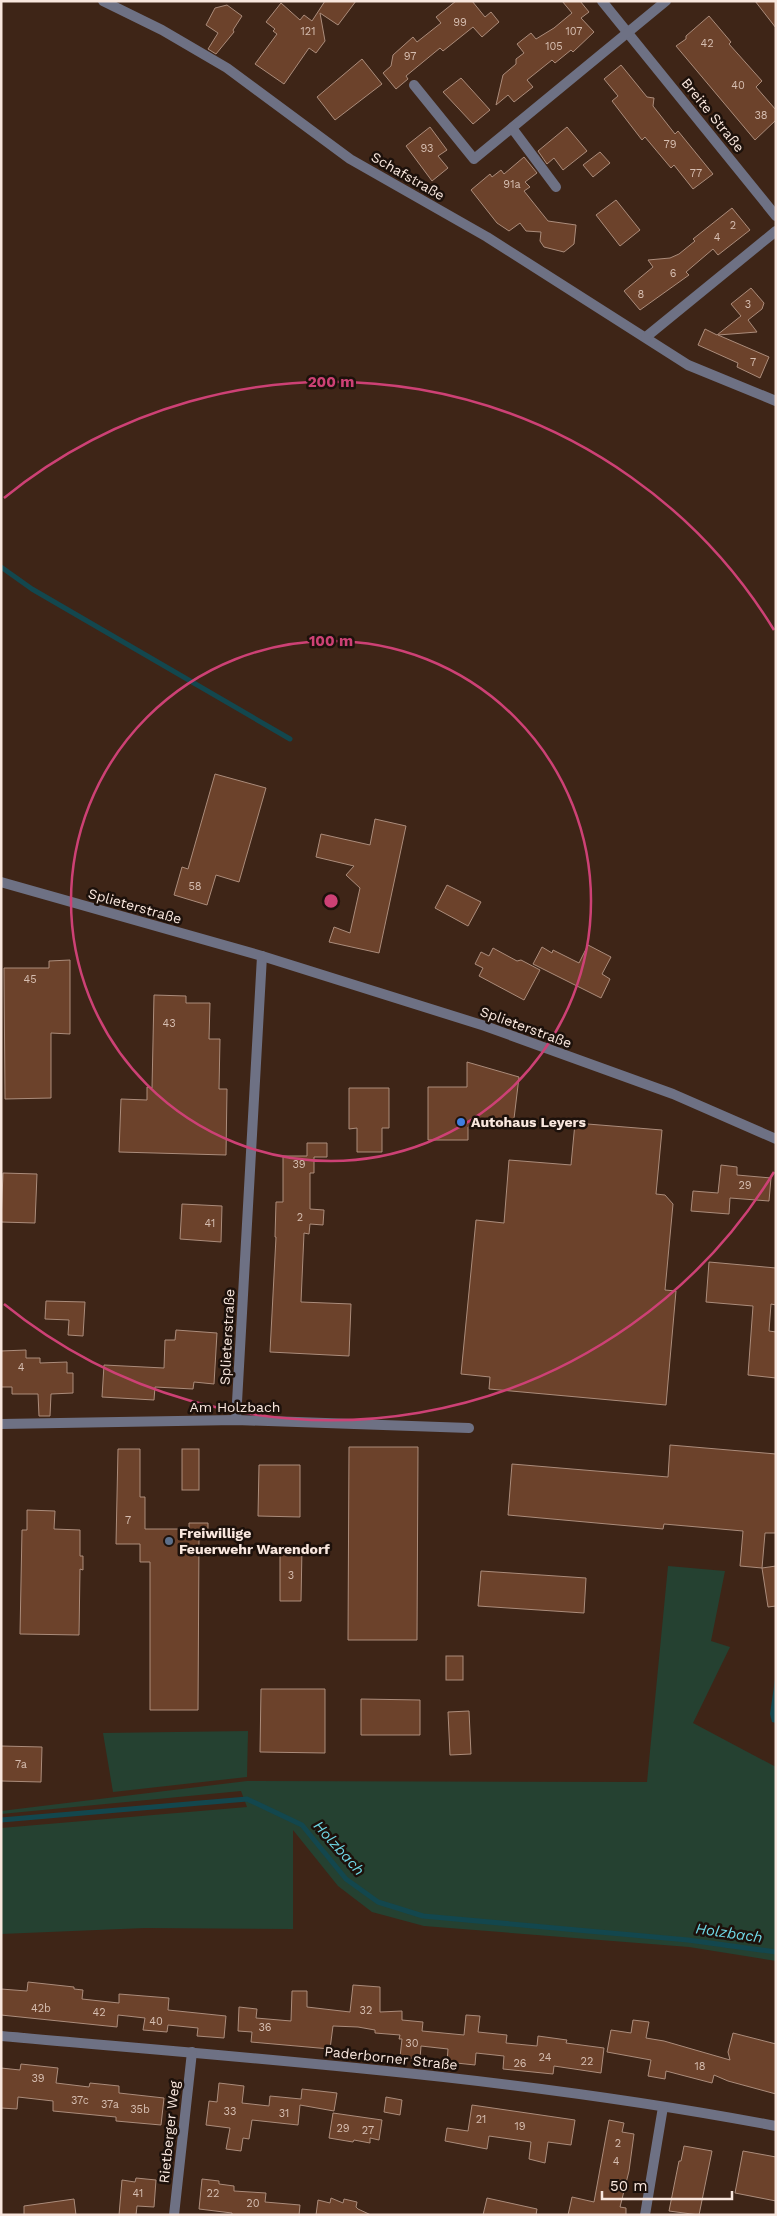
<svg xmlns="http://www.w3.org/2000/svg" width="777" height="2216" font-family="'Work Sans',sans-serif">
<rect width="100%" height="100%" fill="#3e2517"/>
<g fill="#254131">
<path d="M668,1566L725,1571L711,1641L730,1647L693,1723L776,1767V1961L689,1947L424,1926L372,1912L338,1886L293,1830V1929L145,1928L1,1934V1828L247,1807L241,1791L1,1814V1811L247,1781L647,1782Z"/>
<path d="M248,1731L247,1777L113,1792L103,1733Z"/>
</g>
<path fill="#13474e" d="M776,1672V1723L772,1722L770,1714Z"/>
<g fill="none" stroke-linecap="round" stroke-linejoin="round">
<g stroke="#13474e" stroke-width="5">
<path d="M1,567L32,589L290,739"/>
<path d="M1,1820L247,1799L302,1825L346,1879L378,1902L423,1916L688,1940L776,1952"/>
</g>
</g>
<g fill="#6c422b" stroke="#ab8c7b">
<path d="M325,1H356L338,25L320,13L325,41L316,53L309,48L284,84L255,64L277,34L273,31L275,29L266,22L281,3L300,20L304,15L312,21Z"/>
<path d="M456,1H472L485,17L491,12L499,22L482,37L473,27L443,51L440,48L406,76L408,79L396,89L383,73L391,66L393,55L413,37L417,42L441,23L436,17Z"/>
<path d="M562,1H580L589,12L581,18L594,32L573,52L571,50L555,63L552,60L527,80L533,87L514,102L508,95L496,105L503,75L516,64V59L524,53L517,44L531,33L536,39L554,28L572,13Z"/>
<path d="M755,1H776V28Z"/>
<path d="M227,5L242,16L233,30L234,32L216,54L208,49L218,33L206,25L215,8Z"/>
<path d="M709,16L731,42L729,44L762,81L756,87L776,110V120L755,140L676,46L686,39V36Z"/>
<path d="M362,59L382,84L335,120L317,97Z"/>
<path d="M621,65L647,97L654,98L653,106L675,134L678,131L713,174L693,189L674,165L671,168L645,137L642,140L612,101L618,96L604,79Z"/>
<path d="M461,78L490,110L473,124L443,92Z"/>
<path d="M430,127L447,150L438,156L448,168L432,181L406,146Z"/>
<path d="M567,127L587,151L563,170L554,158L547,164L538,151Z"/>
<path d="M600,152L610,163L593,177L583,165Z"/>
<path d="M524,157L537,173L525,182L530,187L524,191L548,221L576,225L574,244L564,252L544,247L540,241L541,232L526,231L520,223L509,231L497,223L471,190L490,174L492,177L501,170L504,174Z"/>
<path d="M616,200L640,230L620,246L596,215Z"/>
<path d="M732,208L750,230L718,255L713,249L686,272L689,275L640,310L624,291L653,267L648,260L670,258L679,254L695,241L693,239Z"/>
<path d="M751,288L764,303L762,309L748,320L757,332L718,335L769,357L760,378L737,367L738,363L698,345L705,329L717,335L741,316L731,304Z"/>
<path d="M215,774L266,788L239,882L216,875L207,905L174,895L182,867L188,869Z"/>
<path d="M375,819L406,826L379,953L329,942L334,927L350,933L360,888L346,875L354,866L316,857L321,834L370,845Z"/>
<path d="M447,885L481,902L468,926L435,908Z"/>
<path d="M588,945L611,957L602,974L610,979L601,998L533,964L542,947L552,953L553,950L579,963Z"/>
<path d="M493,948L517,961L521,960L540,970L524,1000L479,976L483,968L475,964L481,952L489,956Z"/>
<path d="M70,960V1034L51,1033V1098L5,1099L4,968H49V961Z"/>
<path d="M154,995L186,996V1003H210L209,1039H220L219,1089H227L226,1155L119,1152L121,1099L147,1100V1087L152,1088Z"/>
<path d="M467,1062L519,1077L513,1127H468V1140H428V1087H467Z"/>
<path d="M349,1088H389V1128H382V1152H357V1128L349,1129Z"/>
<path d="M575,1123L662,1130L656,1194L665,1195L673,1204L665,1290L676,1291L666,1405L489,1389L490,1377L461,1374L476,1220L504,1223L509,1160L571,1165Z"/>
<path d="M307,1143H327V1157H314V1173H310V1209L324,1210L323,1225L310,1224L309,1234L304,1233L301,1302L351,1304L349,1356L270,1352L276,1237H275L276,1202H283V1156H307Z"/>
<path d="M721,1165L737,1167V1175L771,1178L769,1201L730,1198L729,1214L691,1211L693,1191L718,1193Z"/>
<path d="M3,1173L37,1174L35,1223L1,1222Z"/>
<path d="M182,1204L222,1206L221,1242L180,1239Z"/>
<path d="M709,1262L776,1268V1305L771,1304L769,1331L776,1332V1378L748,1375L753,1306L706,1302Z"/>
<path d="M46,1301L85,1302L83,1336L68,1335L69,1320L45,1319Z"/>
<path d="M176,1330L217,1333L214,1384L194,1382L193,1389L155,1387L154,1400L102,1397L104,1365L164,1368L165,1340H175Z"/>
<path d="M26,1350V1358H40V1363L67,1362V1373H73V1393L51,1394L50,1416H39L38,1394H12V1387H1V1351Z"/>
<path d="M670,1445L776,1454V1533H765L762,1568L776,1566V1606L768,1607L762,1568L740,1566L743,1531L664,1524L663,1529L508,1515L512,1464L668,1477Z"/>
<path d="M349,1447H418L417,1640H348Z"/>
<path d="M118,1449H140V1497H145V1529H189V1523H208V1538H199L198,1710H150V1562H140V1544H116Z"/>
<rect x="182" y="1449" width="17" height="41"/>
<path d="M259,1465H300V1517L258,1516Z"/>
<path d="M27,1510L55,1511L54,1529L80,1530V1556H83V1570L80,1569L79,1635L20,1634L22,1530H27Z"/>
<path d="M280,1548H302L301,1601H280Z"/>
<path d="M481,1571L586,1578L584,1613L478,1606Z"/>
<rect x="446" y="1656" width="17" height="24"/>
<path d="M261,1689H325V1753L260,1752Z"/>
<path d="M361,1699L420,1700V1735H361Z"/>
<path d="M469,1711L471,1754L450,1755L448,1712Z"/>
<path d="M1,1746L42,1747L41,1782L1,1781Z"/>
<path d="M28,1982L74,1987V1989L83,1990L82,1999L119,2003V1994L169,1998L168,2010L226,2016L224,2038L197,2036L198,2028L168,2025L167,2032L143,2030L145,2018L118,2015L117,2027L1,2015V1989L27,1991Z"/>
<path d="M353,1985L380,1987V2012L402,2011V2020L423,2022L422,2031L464,2035L466,2015L480,2016L478,2032L507,2035L506,2043L537,2046L538,2036L567,2040L566,2043L604,2048L601,2073L554,2066L553,2074L503,2069L504,2056L476,2053L475,2065L447,2062L448,2049L421,2046L420,2059L400,2057L402,2039H399L400,2035L375,2033V2030L358,2027L333,2026L330,2049L251,2042L252,2032L238,2031L239,2007L257,2009L256,2018L291,2021L292,1991H307V2007L350,2012Z"/>
<path d="M633,2020L649,2022L646,2038L664,2041L730,2060L728,2052L733,2033L776,2044V2094L728,2081L714,2075L712,2083L666,2071L665,2079L648,2076L651,2060L607,2052L611,2030L631,2033Z"/>
<path d="M21,2064L58,2068L56,2083L89,2087L90,2083L119,2086V2093L164,2098L161,2125L116,2121V2117L53,2111V2101L18,2097L17,2109L1,2108V2068L20,2070Z"/>
<path d="M219,2083L244,2086L242,2103L269,2106L270,2096L301,2099L302,2089L337,2093L334,2111L300,2105L298,2125L252,2120L249,2139L243,2138L241,2151L226,2149L230,2128L206,2125L209,2101L217,2102Z"/>
<path d="M386,2097L402,2100L400,2115L384,2112Z"/>
<path d="M472,2105L575,2120L571,2145L548,2142L545,2163L529,2159L531,2142L489,2136L487,2149L445,2141L447,2128L468,2131Z"/>
<path d="M333,2113L382,2120L379,2140L370,2138V2143L354,2140L353,2142L329,2138Z"/>
<path d="M609,2120L624,2123L622,2132L634,2134L629,2171L620,2207L626,2208V2215H568L572,2197L594,2202Z"/>
<path d="M684,2146L712,2151L699,2215L669,2211L679,2161H681Z"/>
<path d="M743,2151L776,2157V2201L735,2193Z"/>
<path d="M136,2178L156,2180L154,2207L137,2206L136,2215H119L122,2180L135,2182Z"/>
<path d="M202,2179L219,2181V2184L234,2186V2191L266,2193L265,2202L300,2205L299,2215H232V2213L199,2209Z"/>
<path d="M331,2198L343,2203L344,2199L357,2202L356,2207L358,2209L371,2215H316L318,2200L330,2203Z"/>
<path d="M487,2198L537,2209L536,2215H483Z"/>
<path d="M74,2199L76,2215H24V2206Z"/>
</g>
<g fill="none" stroke-linecap="round" stroke-linejoin="round">
<g stroke="#6e7184" stroke-width="10">
<path d="M103,1L162,30L227,68L350,159L487,237L688,365L776,401"/>
<path d="M602,1L776,216"/>
<path d="M414,85L474,159L666,1"/>
<path d="M512,128L556,187"/>
<path d="M646,337L776,231"/>
<path d="M236,1420L262,956"/>
<path d="M1,1424L236,1420L469,1428"/>
<path d="M1,2036C260,2059 520,2077 776,2126"/>
<path d="M174,2215L192,2052"/>
<path d="M645,2215L663,2107"/>
</g>
<path stroke="#6e7184" stroke-width="10" d="M1,882L262,956L485,1026L673,1094L776,1139"/>
</g>
<g fill="none" stroke="#cd4175" stroke-width="2.5">
<circle cx="331" cy="901" r="260"/>
<path d="M774 1172A519 519 0 0 1 4 1304M4 498A519 519 0 0 1 774 630"/>
</g>
<circle fill="#3f7fe0" stroke="#1d110b" stroke-width="2" cx="461" cy="1122" r="5"/>
<circle fill="#5c6f8a" stroke="#1d110b" stroke-width="2" cx="169" cy="1541" r="5"/>
<g text-anchor="middle" stroke-width="5" stroke-linejoin="round" paint-order="stroke">
<g font-size="11" fill="#d6beb1">
<text x="460" y="26">99</text>
<text x="308" y="35">121</text>
<text x="574" y="35">107</text>
<text x="707" y="47">42</text>
<text x="554" y="50">105</text>
<text x="410" y="60">97</text>
<text x="738" y="89">40</text>
<text x="761" y="119">38</text>
<text x="670" y="148">79</text>
<text x="427" y="152">93</text>
<text x="696" y="177">77</text>
<text x="512" y="188">91a</text>
<text x="733" y="229">2</text>
<text x="717" y="241">4</text>
<text x="673" y="277">6</text>
<text x="641" y="298">8</text>
<text x="748" y="308">3</text>
<text x="753" y="366">7</text>
<text x="195" y="890">58</text>
<text x="30" y="983">45</text>
<text x="169" y="1027">43</text>
<text x="299" y="1168">39</text>
<text x="745" y="1189">29</text>
<text x="300" y="1221">2</text>
<text x="210" y="1227">41</text>
<text x="21" y="1371">4</text>
<text x="128" y="1524">7</text>
<text x="291" y="1579">3</text>
<text x="21" y="1768">7a</text>
<text x="41" y="2012">42b</text>
<text x="366" y="2014">32</text>
<text x="99" y="2016">42</text>
<text x="156" y="2025">40</text>
<text x="265" y="2031">36</text>
<text x="412" y="2047">30</text>
<text x="545" y="2061">24</text>
<text x="587" y="2065">22</text>
<text x="520" y="2067">26</text>
<text x="700" y="2070">18</text>
<text x="38" y="2082">39</text>
<text x="80" y="2104">37c</text>
<text x="110" y="2108">37a</text>
<text x="140" y="2113">35b</text>
<text x="230" y="2115">33</text>
<text x="284" y="2117">31</text>
<text x="481" y="2123">21</text>
<text x="520" y="2130">19</text>
<text x="343" y="2132">29</text>
<text x="368" y="2134">27</text>
<text x="618" y="2147">2</text>
<text x="616" y="2165">4</text>
<text x="138" y="2197">41</text>
<text x="213" y="2197">22</text>
<text x="253" y="2207">20</text>
</g>
<g font-size="14" fill="#f9e7de" stroke="#1d110b">
<text transform="translate(713 115) rotate(51)" y="5">Breite Straße</text>
<text transform="translate(408 176) rotate(30)" y="5">Schafstraße</text>
<text transform="translate(135 906) rotate(16)" y="5">Splieterstraße</text>
<text transform="translate(526 1027) rotate(20)" y="5">Splieterstraße</text>
<text transform="translate(227 1337) rotate(-87)" y="5">Splieterstraße</text>
<text x="235" y="1412">Am Holzbach</text>
<text transform="translate(391 2058) rotate(6)" y="5">Paderborner Straße</text>
<text transform="translate(169 2132) rotate(-84)" y="5">Rietberger Weg</text>
</g>
<g font-size="14" font-weight="bold" fill="#f9e7de" stroke="#1d110b" text-anchor="start">
<text x="471" y="1127">Autohaus Leyers</text>
<text x="179" y="1538">Freiwillige<tspan x="179" dy="16">Feuerwehr Warendorf</tspan></text>
</g>
<g font-size="15" font-style="italic" fill="#6fd7e5" stroke="#1d110b">
<text transform="translate(339 1848) rotate(48)" y="5">Holzbach</text>
<text transform="translate(729 1933) rotate(8)" y="5">Holzbach</text>
</g>
</g>
<circle cx="331" cy="901" r="8" fill="#cd4175" stroke="#1d110b" stroke-width="2.5"/>
<g font-size="15" text-anchor="middle" font-weight="bold" fill="#cd4175" stroke="#1d110b" stroke-width="5" stroke-linejoin="round" paint-order="stroke">
<text x="331" y="387">200 m</text>
<text x="331" y="646">100 m</text>
</g>
<rect width="777" height="2216" fill="none" stroke="#f9e7de" stroke-width="5"/>
<path d="M602 2191v8h130v-8" fill="none" stroke="#f9e7de" stroke-width="2.5"/>
<text x="610" y="2191" font-size="15" fill="#f9e7de" stroke="#1d110b" stroke-width="4" paint-order="stroke">50 m</text>
</svg>
